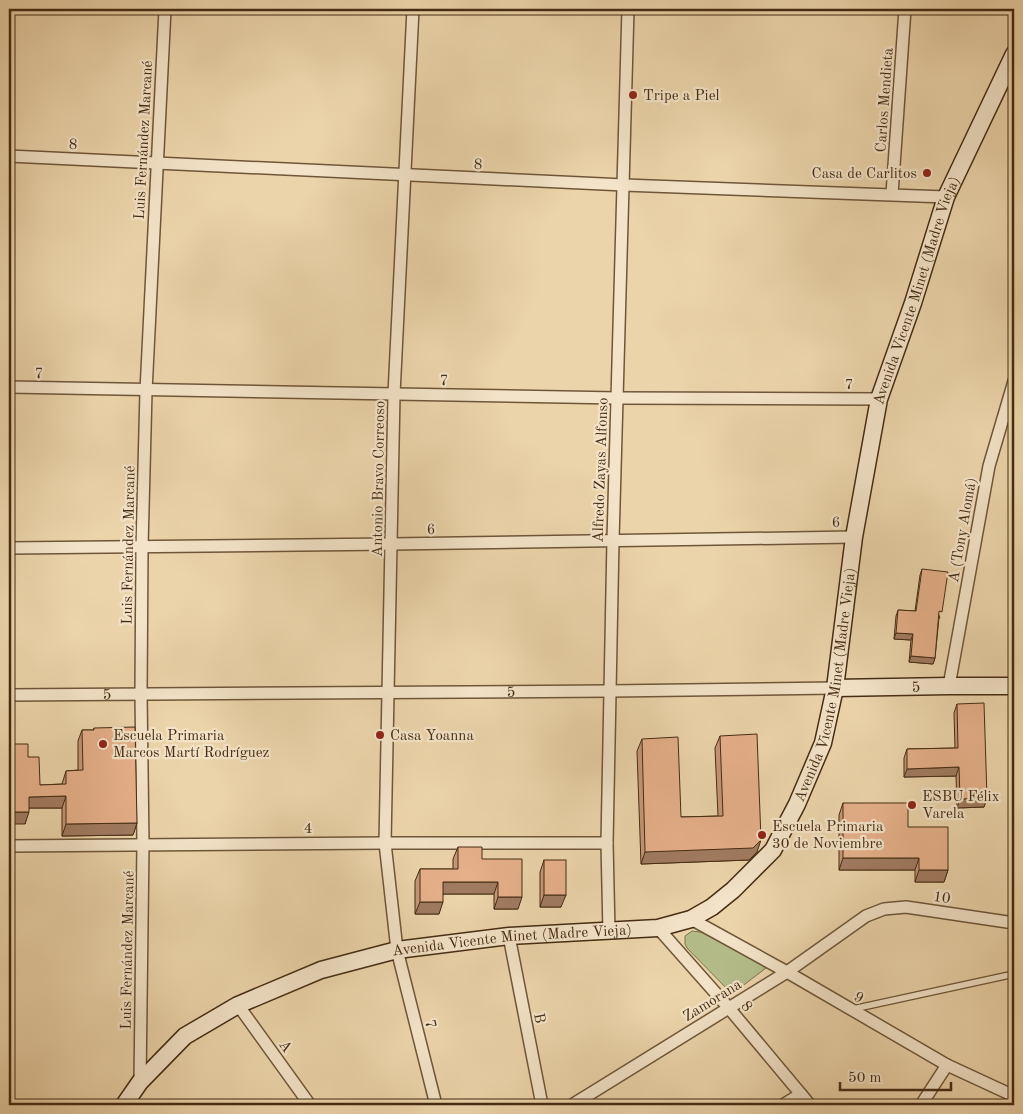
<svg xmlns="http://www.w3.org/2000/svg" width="1023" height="1114" font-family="'Old Standard TT',serif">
<rect width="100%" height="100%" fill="#ecd4aa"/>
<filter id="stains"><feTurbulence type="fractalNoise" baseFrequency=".004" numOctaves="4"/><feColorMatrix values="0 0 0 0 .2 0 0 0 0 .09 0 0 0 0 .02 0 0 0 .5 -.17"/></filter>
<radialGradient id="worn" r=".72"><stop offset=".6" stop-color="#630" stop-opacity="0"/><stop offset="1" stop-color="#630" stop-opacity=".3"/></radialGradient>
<path fill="#b4bd8b" stroke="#7c744f" d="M692,931L707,933L766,968L732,994L687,948L685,944V936Z"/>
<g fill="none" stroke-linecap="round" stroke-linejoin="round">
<g stroke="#6f5639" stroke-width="8">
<path id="lane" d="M853,1009L1014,974"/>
</g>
<g stroke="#6f5639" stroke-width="14">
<g id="street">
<path d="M413,9L394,394L385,843L397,950L436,1105"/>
<path d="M9,156L624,185L946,197"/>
<path d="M892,194L905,9"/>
<path d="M9,387L618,398L879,399"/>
<path d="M9,548L392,544L854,537"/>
<path d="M949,686L989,466L1014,381"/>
<path id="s1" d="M9,695L610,691L835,688"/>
<path d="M9,846L385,843H607"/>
<path d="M691,919L787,972L947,1065L1014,1096"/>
<path d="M658,928L728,1007L810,1105"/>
<path d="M609,932L607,843L613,540L628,9"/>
<path d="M509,936L542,1105"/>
<path d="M238,1005L310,1105"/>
<path d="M140,1082L143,844L141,694L142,547L146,391L165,9"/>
<path d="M572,1105L787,972L866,916L884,909L906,907L1014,923"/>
<path d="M783,1105L801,1094"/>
<path d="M921,1105L947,1065"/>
</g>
</g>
<g stroke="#452c13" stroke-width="19">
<g id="secondary">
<path id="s2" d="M835,688L949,686H1014"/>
<path id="s3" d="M124,1105L140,1082L185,1036L238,1005L321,970L397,950L509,936L658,928L691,919L712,907L733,890L773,850L797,804L823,743L835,688L854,537L879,399L913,303L946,197L1014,54"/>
</g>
</g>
<use href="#lane" stroke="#f3e3c8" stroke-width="5.5"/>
<use href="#street" stroke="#f3e3c8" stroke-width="11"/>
<use href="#secondary" stroke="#f3e3c8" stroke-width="16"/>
</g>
<g fill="#c69777" stroke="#452c13">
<path d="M922,569L940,618H939L935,658L933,664L909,662L911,640L894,639L896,616L898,610L915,611L920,575Z"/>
<path d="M957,704L987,798L984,807L957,808L956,776L904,777V758L907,749L955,748L954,713Z"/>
<path d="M94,728L137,823L133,835L62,836V808H29L25,824L28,757L40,785L62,784L66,771L78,770V741L82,730H94Z"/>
<path d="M720,736L757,852L749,860L641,864L637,751L642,739L681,817L718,816L715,748Z"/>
<path d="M843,803L908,827L948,870L944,882H915V870H839V815Z"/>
<path d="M458,847L482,859L518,909H494V894H443L439,914H415V881L420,869H453V859Z"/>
<path d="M544,860L561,907H540V872Z"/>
</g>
<g fill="#a17b61" stroke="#452c13">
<path d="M896,633L913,634L911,640L894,639Z"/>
<path d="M911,656L935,658L933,664L909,662Z"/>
<path d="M959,767L956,776L904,777L907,769Z"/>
<path d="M66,796L62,808H25L29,797Z"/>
<path d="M987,798L984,807L957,808L960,799Z"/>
<path d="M9,812H29L25,824H9Z"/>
<path d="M137,823L133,835L62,836L66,824Z"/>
<path d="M761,840L757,852L749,860L641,864L645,852Z"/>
<path d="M843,858H919L915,870H839Z"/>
<path d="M919,870H948L944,882H915Z"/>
<path d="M443,882H498L494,894H439Z"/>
<path d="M544,895H566L561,907H540Z"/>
<path d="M498,897H522L518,909H494Z"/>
<path d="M420,902H443L439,914H415Z"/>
</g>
<g fill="#e6b08a" stroke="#452c13">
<path d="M922,569L948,572L942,612L939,611L935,658L911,656L913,634L896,633L898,610L916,611Z"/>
<path d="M984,703L987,798L960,799L959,767L907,769V749L958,748L957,704Z"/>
<path d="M135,727L137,823L66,824V796L29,797V812H9V744H28V757H39L40,785L66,784V771L83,770L82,730H94V728Z"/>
<path d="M757,734L761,840L753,848L645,852L642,739L678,737L681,817L723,816L720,736Z"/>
<path d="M843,803H908V827H948V870H919V858H843Z"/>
<path d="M458,847H482V859H522V897H498V882H443V902H420V869H458Z"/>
<rect x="544" y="860" width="22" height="35"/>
</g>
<g fill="#8f2418" stroke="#f3e3c8" stroke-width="2">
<circle cx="633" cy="95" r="5"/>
<circle cx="927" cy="173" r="5"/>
<circle cx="380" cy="735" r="5"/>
<circle cx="103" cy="744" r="5"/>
<circle cx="912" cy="805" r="5"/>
<circle cx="762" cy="835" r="5"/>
</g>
<g text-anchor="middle" stroke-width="4.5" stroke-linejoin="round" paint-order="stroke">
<g font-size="15" fill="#452c13" stroke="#f3e3c8" text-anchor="start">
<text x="643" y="100">Tripe a Piel</text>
<text x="917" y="178" text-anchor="end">Casa de Carlitos</text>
<text x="113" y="740">Escuela Primaria<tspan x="113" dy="17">Marcos Martí Rodríguez</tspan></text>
<text x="390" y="740">Casa Yoanna</text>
<text x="922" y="801">ESBU Félix<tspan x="922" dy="17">Varela</tspan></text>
<text x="772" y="831">Escuela Primaria<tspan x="772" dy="17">30 de Noviembre</tspan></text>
</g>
<g font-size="15" fill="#452c13" stroke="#f3e3c8">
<text transform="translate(884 100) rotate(-86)" y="5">Carlos Mendieta</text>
<text transform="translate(143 140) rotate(-87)" y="5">Luis Fernández Marcané</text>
<text transform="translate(73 144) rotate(3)" y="5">8</text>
<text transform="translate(478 164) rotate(3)" y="5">8</text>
<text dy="5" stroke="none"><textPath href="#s3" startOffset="1308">Avenida Vicente Minet (Madre Vieja)</textPath></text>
<text transform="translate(39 373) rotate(1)" y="5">7</text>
<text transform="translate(444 380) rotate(1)" y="5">7</text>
<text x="849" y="389">7</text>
<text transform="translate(600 470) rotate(-88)" y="5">Alfredo Zayas Alfonso</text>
<text transform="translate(378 479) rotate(-89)" y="5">Antonio Bravo Correoso</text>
<text transform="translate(836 522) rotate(-1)" y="5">6</text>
<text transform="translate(431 529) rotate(-1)" y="5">6</text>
<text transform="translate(962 530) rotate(-80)" y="5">A (Tony Alomá)</text>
<text transform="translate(128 545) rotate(-89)" y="5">Luis Fernández Marcané</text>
<text dy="5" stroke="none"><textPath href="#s3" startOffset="902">Avenida Vicente Minet (Madre Vieja)</textPath></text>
<text dy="5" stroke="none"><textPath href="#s2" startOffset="81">5</textPath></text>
<text dy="5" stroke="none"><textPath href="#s1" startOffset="502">5</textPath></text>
<text dy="5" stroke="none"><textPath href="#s1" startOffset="98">5</textPath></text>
<text x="308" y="833">4</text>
<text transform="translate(942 897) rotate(8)" y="5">10</text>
<text dy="5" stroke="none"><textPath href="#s3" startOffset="438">Avenida Vicente Minet (Madre Vieja)</textPath></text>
<text transform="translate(127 950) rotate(-89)" y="5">Luis Fernández Marcané</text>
<text transform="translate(859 997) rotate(30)" y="5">9</text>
<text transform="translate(712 1000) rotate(-32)" y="5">Zamorana</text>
<text transform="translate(747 1006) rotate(50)" y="5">8</text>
<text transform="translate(540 1018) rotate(79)" y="5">B</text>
<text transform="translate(431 1024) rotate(76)" y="5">7</text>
<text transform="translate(286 1046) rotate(55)" y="5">A</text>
</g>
</g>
<rect width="1023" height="1114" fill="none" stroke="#ecd4aa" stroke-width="30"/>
<rect x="10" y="10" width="1003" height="1094" fill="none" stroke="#452c13" stroke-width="2.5"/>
<rect x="15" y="15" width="993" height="1084" fill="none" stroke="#452c13"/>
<path d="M840 1082v8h111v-8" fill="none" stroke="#452c13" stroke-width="2.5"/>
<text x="848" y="1082" font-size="15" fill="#452c13" stroke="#f3e3c8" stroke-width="4" paint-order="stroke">50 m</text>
<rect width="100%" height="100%" filter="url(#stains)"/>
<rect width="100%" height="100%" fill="url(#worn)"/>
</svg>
